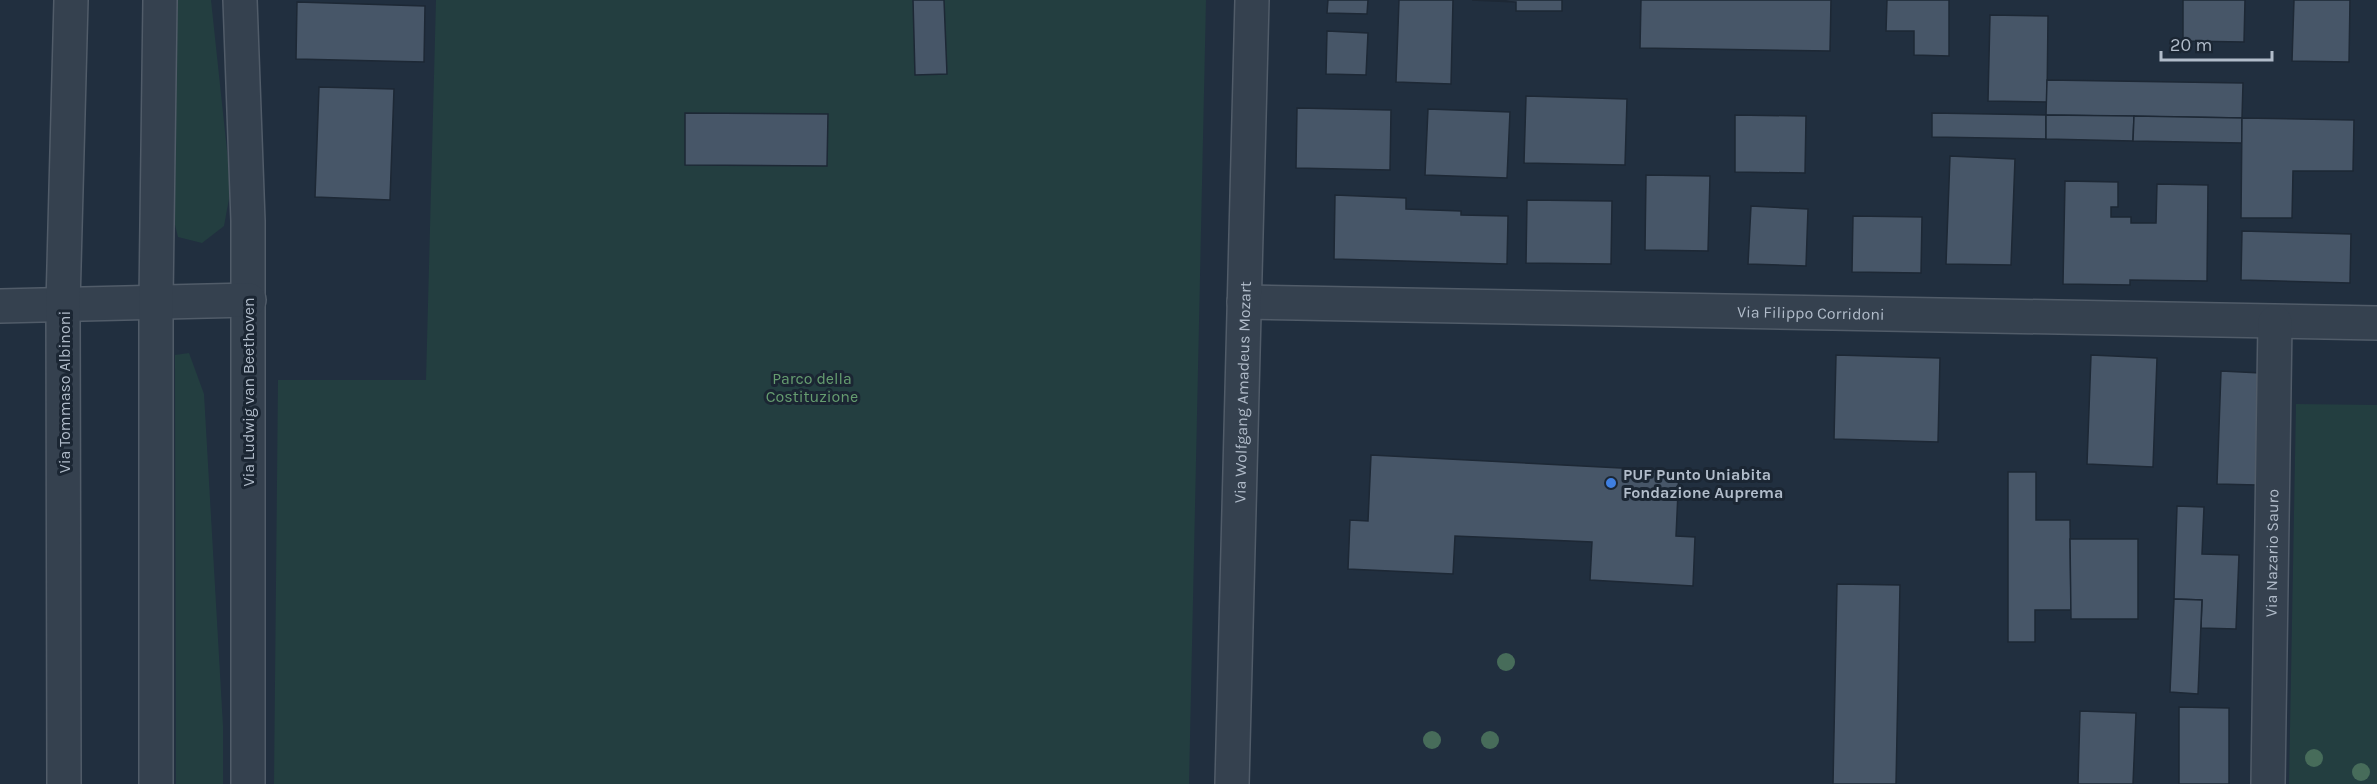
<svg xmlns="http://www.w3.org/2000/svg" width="2377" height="784" font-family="Karla,sans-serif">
<rect width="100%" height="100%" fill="#212f3f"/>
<g fill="#233e40">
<path d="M177,0H211L231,188L224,226L202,243L178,237L172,213Z"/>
<path d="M436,0H1206L1189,784H274L278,380H426Z"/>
<path d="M189,353L204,394L223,726V784H176L175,355Z"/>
<path d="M2296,404L2377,405V784H2289Z"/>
</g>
<g fill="#475668" stroke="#1d2835" stroke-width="1.5">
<path d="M913,0H944L947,74L915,75Z"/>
<path d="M1328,0H1368L1367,14L1327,13Z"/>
<path d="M1399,0H1453L1451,84L1396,82Z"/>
<path d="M1472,0H1562V11H1516V2Z"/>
<path d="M1641,0H1831L1830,51L1640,48Z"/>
<path d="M1887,0H1949V56L1914,55V31H1886Z"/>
<path d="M2183,0H2245L2244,42L2183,41Z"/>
<path d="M2294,0H2350L2349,62L2292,61Z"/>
<path d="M297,2L425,6L424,62L296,59Z"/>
<path d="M1990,15L2048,16L2047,102L1988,101Z"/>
<path d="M1327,31L1368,33L1366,75L1326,74Z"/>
<path d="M2047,80L2243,83L2242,118L2046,115Z"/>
<path d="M319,87L394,89L390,200L315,197Z"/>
<path d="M1526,96L1627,99L1625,165L1524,163Z"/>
<path d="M1297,108L1391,110L1390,170L1296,168Z"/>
<path d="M1428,109L1510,112L1507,178L1425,175Z"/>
<path d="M685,113L828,114L827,166L685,165Z"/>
<path d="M1932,113L2046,115V139L1932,137Z"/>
<path d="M1735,115L1806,116L1805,173L1735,172Z"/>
<path d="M2046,115L2134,116L2133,141L2046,139Z"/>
<path d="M2134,116L2242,118V143L2133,141Z"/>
<path d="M2242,118L2354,120L2353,171H2293L2292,218H2241Z"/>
<path d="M1950,156L2015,159L2011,265L1946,264Z"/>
<path d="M1646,175L1710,176L1708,251L1645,250Z"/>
<path d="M2065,181L2118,182V207H2111V217H2131V223H2156L2157,184L2208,185L2207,281L2130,280V285L2063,284Z"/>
<path d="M1335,195L1406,198V209L1461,211V215L1508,216L1507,264L1334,259Z"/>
<path d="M1527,200L1612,201L1611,264L1526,263Z"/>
<path d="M1751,206L1808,209L1806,266L1748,264Z"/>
<path d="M1853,216L1922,217L1921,273L1852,272Z"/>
<path d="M2242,231L2351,234L2350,283L2241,280Z"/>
<path d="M1836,355L1940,358L1938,442L1834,439Z"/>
<path d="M2091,355L2157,358L2153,467L2087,464Z"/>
<path d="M2221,371L2261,373L2257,485L2217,484Z"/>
<path d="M1371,455L1679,471L1676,536L1695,537L1693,586L1590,580L1592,542L1455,536L1453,574L1348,569L1350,520L1368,521Z"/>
<path d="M2008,472H2036V520H2070L2071,610H2035V642H2008Z"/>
<path d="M2177,506L2204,507L2202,554L2239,555L2236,629L2201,628L2202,600L2174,599Z"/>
<path d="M2070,539H2138V619H2071Z"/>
<path d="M1837,584L1900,585L1896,784H1833Z"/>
<path d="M2174,599L2202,600L2198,694L2170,692Z"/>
<path d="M2179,707L2229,708V784H2179Z"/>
<path d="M2080,711L2136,713L2133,784H2078Z"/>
</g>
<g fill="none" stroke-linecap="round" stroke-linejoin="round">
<g stroke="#515c69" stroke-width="36">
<g id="minor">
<path d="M240,0L248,221V784"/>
<path id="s1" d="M1244,302L2377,323"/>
<path d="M0,306L249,300"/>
<path d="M64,784L63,304L71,0"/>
<path d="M156,784V300L160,0"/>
<path id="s2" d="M1232,784L1252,0"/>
<path id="s3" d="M2268,784L2275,322"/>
</g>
</g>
<use href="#minor" stroke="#35414f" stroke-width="33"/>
</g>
<g fill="#476c5a">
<circle cx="1506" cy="662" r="9"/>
<circle cx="1432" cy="740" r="9"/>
<circle cx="1490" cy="740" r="9"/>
<circle cx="2314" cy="758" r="9"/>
<circle cx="2361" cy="772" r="9"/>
</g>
<circle fill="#3f7fe0" stroke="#1b2633" stroke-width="2" cx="1611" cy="483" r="6"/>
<g text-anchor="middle" stroke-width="6" stroke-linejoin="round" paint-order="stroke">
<g font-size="16" fill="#b1bcca" stroke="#1b2633">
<text dy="6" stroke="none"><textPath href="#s1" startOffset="567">Via Filippo Corridoni</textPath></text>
<text transform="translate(64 392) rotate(-90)" y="6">Via Tommaso Albinoni</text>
<text transform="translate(248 392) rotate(-90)" y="6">Via Ludwig van Beethoven</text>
<text dy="6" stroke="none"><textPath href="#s2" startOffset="392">Via Wolfgang Amadeus Mozart</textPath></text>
<text dy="6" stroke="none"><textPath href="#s3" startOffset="231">Via Nazario Sauro</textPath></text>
</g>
<g font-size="16" fill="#669d70" stroke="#1b2633">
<text x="812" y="384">Parco della<tspan x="812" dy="18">Costituzione</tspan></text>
</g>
<g font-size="16" font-weight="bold" fill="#b1bcca" stroke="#1b2633" text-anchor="start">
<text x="1623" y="480">PUF Punto Uniabita<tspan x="1623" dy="18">Fondazione Auprema</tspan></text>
</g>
</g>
<path d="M2161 51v9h111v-9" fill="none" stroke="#b1bcca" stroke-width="3"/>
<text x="2170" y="51" font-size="18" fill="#b1bcca" stroke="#1b2633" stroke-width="4.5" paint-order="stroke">20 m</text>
</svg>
